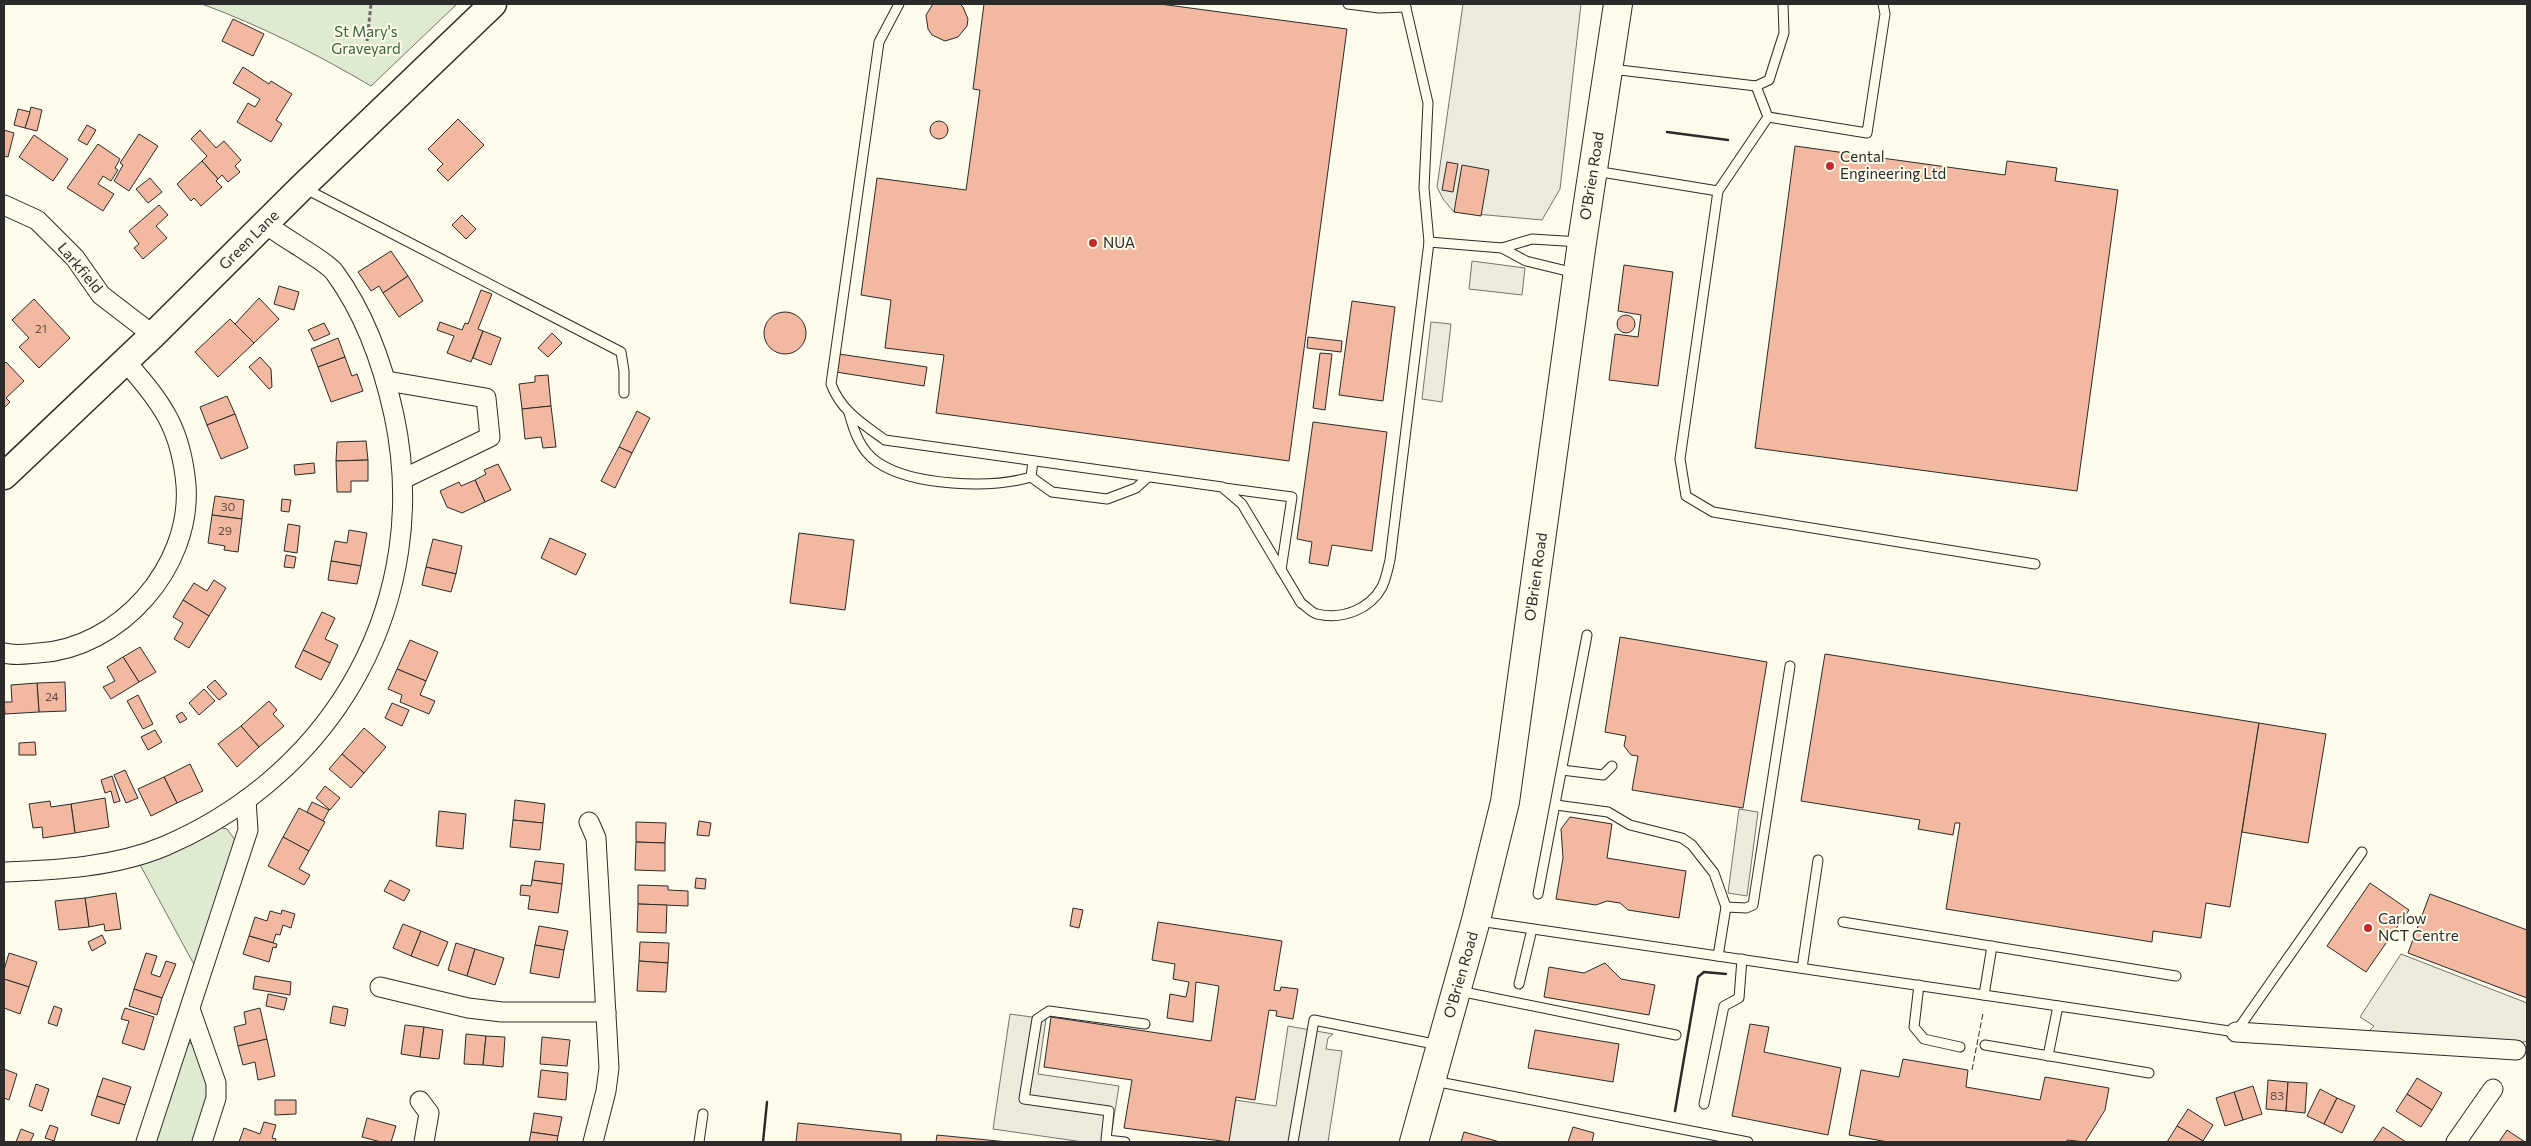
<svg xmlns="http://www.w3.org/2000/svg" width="2531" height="1146" font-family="Commissioner,sans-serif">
<rect width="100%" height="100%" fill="#fdfbea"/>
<g fill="#deebd1" stroke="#74746e">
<path d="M202,4H457L371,86C317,54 261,26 202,4Z"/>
<path d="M218,827L227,829L235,840L197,970L138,861Z"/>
<path d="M192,1043L206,1081L207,1098L194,1142H155L187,1044Z"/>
</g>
<g fill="#eceadb" stroke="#74746e">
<path d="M1463,4H1581L1560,189L1542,220L1454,212L1443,199L1437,187Z"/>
<path d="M1472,261L1525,268L1522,295L1469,289Z"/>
<path d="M1431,322L1451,324L1442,402L1422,399Z"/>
<path d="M1739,809L1758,812L1747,896L1728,893Z"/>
<path d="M2401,954L2527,1003V1041L2502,1047L2367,1033L2374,1026L2360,1017Z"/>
<path d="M1010,1014L1046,1019L1038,1074L1119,1086L1110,1142H1083L993,1129Z"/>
<path d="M1288,1026L1333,1034L1328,1038L1326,1049L1342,1051L1328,1142H1228L1235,1100L1276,1106Z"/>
</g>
<g fill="#f2b8a0" stroke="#2b2b2b">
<path d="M933,4H960L963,7L968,19L967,26L958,37L945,41L932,35L928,29L926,15Z"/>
<path d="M984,4H1160L1347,29L1289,461L936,413L944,355L885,348L891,300L861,295L877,178L966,190L980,90L973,89Z"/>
<path d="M233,19L264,34L253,56L222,41Z"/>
<path d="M243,67L269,84L271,81L292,94L276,120L282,124L271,142L237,122L248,103L255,107L260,99L233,83Z"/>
<path d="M31,107L42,110L37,131L25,128Z"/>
<path d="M18,109L30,112L25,128L14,125Z"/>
<path d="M458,119L484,145L448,181L437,170L443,164L428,149Z"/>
<circle cx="939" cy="130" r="9"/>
<path d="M87,125L96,130L87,145L78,140Z"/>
<path d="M4,130L14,133L8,157L4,156Z"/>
<path d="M200,130L216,148L224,141L241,160L235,166L240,172L228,182L222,175L218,179L202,161L207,156L191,139Z"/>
<path d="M139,134L158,146L129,191L114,181L123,165L120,163Z"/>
<path d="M34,135L68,159L53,181L19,157Z"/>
<path d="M98,144L120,159L115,168L118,170L111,181L103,176L98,184L114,194L103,211L67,188Z"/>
<path d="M1795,146L2005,175L2007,161L2057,168L2055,181L2118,190L2077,491L1755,448Z"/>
<path d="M202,161L218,179L216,181L222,187L201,206L194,198L191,201L177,184Z"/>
<path d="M1447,162L1458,164L1453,192L1442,190Z"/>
<path d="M1462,165L1489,170L1481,216L1454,212Z"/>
<path d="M150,178L162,192L148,203L136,189Z"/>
<path d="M159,205L168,215L156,226L167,238L143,259L134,248L139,244L129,231Z"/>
<path d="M462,215L476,229L466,239L452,225Z"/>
<path d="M391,251L408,276L383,293L379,286L371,291L358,272Z"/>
<path d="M1624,265L1673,272L1658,386L1609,380L1615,334L1638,337L1641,315L1618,311Z"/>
<path d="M408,276L423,301L399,317L383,293Z"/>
<path d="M279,286L299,292L294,310L274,304Z"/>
<path d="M481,290L492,294L478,329L483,331L471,362L447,353L454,336L437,330L440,322L462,330L465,323L468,324Z"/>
<path d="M259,298L279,319L254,343L235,324Z"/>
<path d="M34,299L70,338L39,368L19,347L29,338L12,320Z"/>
<path d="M1352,301L1395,307L1383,401L1339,395Z"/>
<circle cx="785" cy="333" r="21"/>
<circle cx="1626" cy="324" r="9"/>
<path d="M230,319L254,343L218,377L195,352Z"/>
<path d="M324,323L330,334L314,341L308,330Z"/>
<path d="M483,331L501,338L491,365L473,358Z"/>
<path d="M552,333L562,343L548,357L538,348Z"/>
<path d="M1308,337L1342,341L1341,352L1307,348Z"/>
<path d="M338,338L345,357L318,367L311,349Z"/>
<path d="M1320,353L1332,354L1325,410L1313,408Z"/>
<path d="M839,354L927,367L924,386L836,372Z"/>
<path d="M260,357L271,369L272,387L269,389L249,367Z"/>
<path d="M345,357L352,376L357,374L363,391L331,402L318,367Z"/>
<path d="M6,362L24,381L6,398L10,402L4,408V364Z"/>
<path d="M548,375L551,406L522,409L519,384L535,382V376Z"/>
<path d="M227,396L235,414L207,425L200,407Z"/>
<path d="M551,406L556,447L543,448L541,437L525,439L522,409Z"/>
<path d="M637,411L650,418L632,453L619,447Z"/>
<path d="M235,414L248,448L221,459L207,425Z"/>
<path d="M1313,422L1387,432L1372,551L1332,545L1328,566L1309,563L1312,542L1297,539Z"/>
<path d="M366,441L368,460L336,461L337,442Z"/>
<path d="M619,447L632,453L615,488L601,481Z"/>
<path d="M368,460V481H351V492H337L336,461Z"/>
<path d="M314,463L315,473L295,475L294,465Z"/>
<path d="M498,464L511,490L485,502L475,480L486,474L484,470Z"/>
<path d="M475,480L485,502L462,513L447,507L440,491L459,482L461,486Z"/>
<path d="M215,496L244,500L242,519L212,515Z"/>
<path d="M282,499L291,500L289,512L281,511Z"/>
<path d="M212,515L242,519L238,552L224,550L225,546L208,543Z"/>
<path d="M288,524L300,526L297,553L284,551Z"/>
<path d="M349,530L367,533L361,566L331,561L335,541L347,543Z"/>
<path d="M799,533L854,540L845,610L790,603Z"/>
<path d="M550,538L586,554L576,575L541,558Z"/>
<path d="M433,539L462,546L456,574L426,567Z"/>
<path d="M286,555L296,557L294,568L284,567Z"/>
<path d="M331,561L361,566L357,584L328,580Z"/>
<path d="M426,567L456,574L451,592L422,585Z"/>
<path d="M214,580L226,588L209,616L183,600L194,583L207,591Z"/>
<path d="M183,600L209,616L189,648L174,639L183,623L173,617Z"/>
<path d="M322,612L335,618L325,639L338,645L330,663L303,650Z"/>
<path d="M1620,637L1767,662L1743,808L1632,790L1638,756L1631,755L1624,746L1626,736L1605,732Z"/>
<path d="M410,640L438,652L426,681L397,669Z"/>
<path d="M140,647L156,672L139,682L123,657Z"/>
<path d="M303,650L330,663L321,680L295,667Z"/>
<path d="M1825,654L2259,723L2230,907L2206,903L2201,938L2153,931L2152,942L1946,909L1960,823H1955L1953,835L1918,829L1920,820L1801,801Z"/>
<path d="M123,657L139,682L111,699L103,687L115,681L107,667Z"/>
<path d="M397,669L426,681L420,695L435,701L429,714L400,702L402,695L388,689Z"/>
<path d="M215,680L227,694L219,700L207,687Z"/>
<path d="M65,682L66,711L39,712L37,683Z"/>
<path d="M37,683L39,712L5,714L4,702H12L11,685Z"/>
<path d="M204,689L215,701L199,715L189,703Z"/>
<path d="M138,695L153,724L143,729L127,701Z"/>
<path d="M269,701L277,710L273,714L284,726L259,747L241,726Z"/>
<path d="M392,703L409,710L402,726L385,718Z"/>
<path d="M182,712L187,719L180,723L176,716Z"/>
<path d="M2259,723L2326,734L2308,843L2242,832Z"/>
<path d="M241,726L259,747L237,767L218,744Z"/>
<path d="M364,728L386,747L364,773L342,754Z"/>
<path d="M155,730L162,742L148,750L141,737Z"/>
<path d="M35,742L36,755H19V743Z"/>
<path d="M342,754L364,773L351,788L329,769Z"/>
<path d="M190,764L203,791L177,803L164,777Z"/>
<path d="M125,770L138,798L126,803L114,775Z"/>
<path d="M112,776L120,801L114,803L111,791L105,793L101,780Z"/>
<path d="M164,777L177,803L151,816L138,789Z"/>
<path d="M325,786L340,798L330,810L316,798Z"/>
<path d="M105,798L109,827L75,833L71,804Z"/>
<path d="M515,800L545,804L543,823L513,820Z"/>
<path d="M50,801L51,807L71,804L75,833L43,838L42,827L33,828L29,804Z"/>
<path d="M312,802L329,810L323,821L307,812Z"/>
<path d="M299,808L325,822L309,851L283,837Z"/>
<path d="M439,811L466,814L463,849L436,846Z"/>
<path d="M1570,817L1612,824L1607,858L1686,871L1679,918L1628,910L1620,903L1607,901L1596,905L1556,899L1563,858L1561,829Z"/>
<path d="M513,820L543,823L540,850L510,847Z"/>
<path d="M699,821L711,823L709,836L697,835Z"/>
<path d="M636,822L666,823L665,843L636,842Z"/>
<path d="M283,837L309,851L299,869L310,875L304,885L268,866Z"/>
<path d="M636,842L665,843V871L635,870Z"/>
<path d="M535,861L564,864L562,884L532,880Z"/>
<path d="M696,878L706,879L705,889L695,888Z"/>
<path d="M390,880L410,890L404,901L384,891Z"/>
<path d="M532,880L562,884L558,913L528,909L530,896L520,895L521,885L531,886Z"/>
<path d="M2370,883L2409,910L2366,972L2327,946Z"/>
<path d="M638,885L668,886V890L688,891V906L638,904Z"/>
<path d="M116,893L121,929L105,931L104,924L89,927L85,898Z"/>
<path d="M2430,894L2527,930V998L2408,953Z"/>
<path d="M85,898L89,927L59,930L55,901Z"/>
<path d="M638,904L667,905L666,933L637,932Z"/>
<path d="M1073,908L1083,910L1079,928L1070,926Z"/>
<path d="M282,910L295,914L291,928L283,925L280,935L276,934L273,943L249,936L255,917L267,921L270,911L281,914Z"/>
<path d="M1158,922L1282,941L1274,990L1280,991L1281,987L1298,989L1293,1019L1276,1016L1277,1011L1269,1010L1255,1100L1236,1097L1229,1142L1124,1128L1132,1080L1044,1067L1051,1017L1211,1041L1219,986L1196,982L1193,1022L1167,1018L1170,994L1186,997L1189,982L1173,979L1175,964L1152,960Z"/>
<path d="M403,924L421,931L411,956L393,948Z"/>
<path d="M539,926L568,931L564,950L535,945Z"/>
<path d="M421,931L448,942L438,966L411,956Z"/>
<path d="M102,935L106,943L92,951L88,942Z"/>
<path d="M249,936L277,944L276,948L273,947L269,962L243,954Z"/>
<path d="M640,942L669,943L668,963L639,961Z"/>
<path d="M456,943L475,949L467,976L448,970Z"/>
<path d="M535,945L564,950L559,978L530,973Z"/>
<path d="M475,949L504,958L495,985L467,976Z"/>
<path d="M9,953L37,962L29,987L4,979V970Z"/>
<path d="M146,953L157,956L151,974L160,977L166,961L176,964L162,998L134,989Z"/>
<path d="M639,961L668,963L666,992L637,991Z"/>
<path d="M1605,963L1621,979L1655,985L1649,1015L1544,997L1549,967L1584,973Z"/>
<path d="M255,976L291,982L290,995L253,989Z"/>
<path d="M4,979L29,987L20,1014L4,1008Z"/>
<path d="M134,989L162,998L157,1015L129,1006Z"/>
<path d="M268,994L287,998L284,1010L266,1006Z"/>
<path d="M54,1006L62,1009L57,1026L48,1023Z"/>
<path d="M333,1006L348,1009L345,1026L330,1023Z"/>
<path d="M125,1008L154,1017L144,1050L122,1043L129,1021L121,1019Z"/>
<path d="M260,1008L267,1039L238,1046L234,1027L246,1024L244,1012Z"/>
<path d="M1750,1024L1769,1027L1764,1052L1841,1068L1828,1135L1732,1116Z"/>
<path d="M405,1025L424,1027L420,1057L401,1054Z"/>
<path d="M424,1027L443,1030L439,1059L420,1057Z"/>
<path d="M1535,1030L1619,1044L1613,1082L1528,1068Z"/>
<path d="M466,1034L486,1036L483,1065L464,1064Z"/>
<path d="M486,1036L505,1037L503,1067L483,1065Z"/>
<path d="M542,1037L570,1040L567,1066L540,1064Z"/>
<path d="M267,1039L275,1076L258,1080L255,1062L243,1065L238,1046Z"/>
<path d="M1903,1059L1968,1070L1966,1087L2040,1100L2045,1077L2109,1088L2105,1110L2085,1142L2067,1140V1142H1888L1849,1135L1861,1070L1899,1077Z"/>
<path d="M4,1069L17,1074L9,1100L4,1098Z"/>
<path d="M541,1070L568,1073L566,1100L538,1097Z"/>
<path d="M103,1078L131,1087L125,1105L97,1096Z"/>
<path d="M2417,1078L2442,1093L2432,1110L2407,1094Z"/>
<path d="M2268,1080L2288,1082L2286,1111L2266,1109Z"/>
<path d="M2288,1082L2307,1083L2305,1113L2286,1111Z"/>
<path d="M36,1084L49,1089L42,1111L29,1106Z"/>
<path d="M2253,1086L2262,1114L2243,1120L2234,1092Z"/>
<path d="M2320,1089L2337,1098L2324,1124L2307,1116Z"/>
<path d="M2234,1092L2243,1120L2225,1126L2216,1098Z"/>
<path d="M2407,1094L2432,1110L2421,1127L2396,1111Z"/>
<path d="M97,1096L125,1105L119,1124L91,1115Z"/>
<path d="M2337,1098L2355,1106L2342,1133L2324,1124Z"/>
<path d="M275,1100H296V1114L275,1115Z"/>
<path d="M2188,1109L2213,1125L2203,1141L2177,1126Z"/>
<path d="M534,1113L562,1117L558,1136L531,1132Z"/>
<path d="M367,1118L396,1126L391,1142H381L362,1137Z"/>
<path d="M264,1122L276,1125L272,1138L276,1139L275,1142H239L244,1128L260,1134Z"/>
<path d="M798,1123L901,1134V1142H796Z"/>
<path d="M50,1125L58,1128L54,1141L45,1138Z"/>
<path d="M2177,1126L2203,1141L2202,1142H2167Z"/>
<path d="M1573,1127L1594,1133L1592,1142H1568Z"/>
<path d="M2383,1127L2406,1142H2373Z"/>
<path d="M21,1129L34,1134L30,1142H16Z"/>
<path d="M2507,1130L2525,1142H2499Z"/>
<path d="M531,1132L558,1136L557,1142H529Z"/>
<path d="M1464,1132L1500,1142H1461Z"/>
<path d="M937,1135L1008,1142H936Z"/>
</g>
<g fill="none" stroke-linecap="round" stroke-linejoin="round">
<g stroke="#2b2b2b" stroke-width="11">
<g id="service">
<path d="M899,4L879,42L831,384C841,411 863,424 885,440L1222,487L1242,504L1301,603C1306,606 1312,613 1317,614C1343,620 1370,609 1382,587C1386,579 1388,568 1390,560L1429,242L1424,188L1428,103L1405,4"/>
<path d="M1348,4L1379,8L1406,7"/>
<path d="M1611,69L1756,86L1769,80L1784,33L1783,4"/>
<path d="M1756,86L1768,117L1867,133L1885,14L1883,4"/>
<path d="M1768,117L1718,191L1680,459L1686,496L1713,512L2035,564"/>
<path d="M1595,171L1718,191"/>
<path d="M304,188L621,352L624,371V393"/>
<path d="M1429,242L1502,248"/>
<path d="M1575,273L1526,261L1502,248L1532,239L1580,242"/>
<path d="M849,413C854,431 860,450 877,462C912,486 991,489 1031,477L1033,461"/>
<path d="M1031,477L1052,492L1107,499L1136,488L1148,477"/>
<path d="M1224,488L1292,497L1281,570"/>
<path d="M1562,770L1603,775L1612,766"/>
<path d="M1556,805L1608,812L1630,825L1682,838L1692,845L1714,873L1726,907L1718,956"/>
<path d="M1538,894L1587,635"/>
<path d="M1726,907L1746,908L1753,905L1790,666"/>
<path d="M1479,921L2236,1032L2362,852"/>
<path d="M1843,922L2176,976"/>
<path d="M1802,968L1818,860"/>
<path d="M1519,984L1532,929"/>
<path d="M1919,985L1914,1027L1924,1039L1960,1047"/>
<path d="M1459,991L1676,1035"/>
<path d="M1984,995L1992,946"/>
<path d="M1985,1045L2149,1073"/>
<path d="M2048,1056L2058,1006"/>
<path d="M1434,1081L1748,1142"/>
<path d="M1704,1104L1724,1006L1739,998L1742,959"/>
<path d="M699,1142L703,1114"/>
<path d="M1125,1142L1106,1140L1109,1111L1024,1099L1037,1019L1049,1011L1145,1024"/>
<path d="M1293,1142L1314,1020L1439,1045"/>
</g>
</g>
<g stroke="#2b2b2b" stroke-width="21">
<g id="minor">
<path d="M4,205L37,220L75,258L101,295L153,335"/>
<path d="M387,381L486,398L490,437L403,479"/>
<path d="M4,653C15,656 26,654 38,653C119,649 192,567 186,485C181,428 162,403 126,362"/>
<path d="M589,822L596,838L609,1068L606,1091L593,1142"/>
<path d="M4,872C58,870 115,867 165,846C337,772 433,599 394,415C383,365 365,314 335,273C327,261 281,237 266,224"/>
<path d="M380,987L468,1008L502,1012H606"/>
<path d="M190,1009L216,1083V1098L202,1142"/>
<path d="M2236,1032L2516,1050"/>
<path d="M420,1101L429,1113L424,1142"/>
<path d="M146,1142L248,830L246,800"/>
<path d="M2456,1142L2493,1089"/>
</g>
</g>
<g stroke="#2b2b2b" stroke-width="29">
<path id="secondary" d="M4,476L153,335L302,187L493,4"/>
</g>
<g stroke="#2b2b2b" stroke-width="30">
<path id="primary" d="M1414,1142L1476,920L1505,802L1582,242L1618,4"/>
</g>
<path stroke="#6a6964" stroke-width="3" stroke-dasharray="4 2.5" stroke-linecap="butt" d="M367,41L371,4"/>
<use href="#service" stroke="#fdfbea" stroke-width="9"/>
<use href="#minor" stroke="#fdfbea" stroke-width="19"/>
<use href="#secondary" stroke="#fdfbea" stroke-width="26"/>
<use href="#primary" stroke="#fdfbea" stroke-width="28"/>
<path stroke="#2b2b2b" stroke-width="1" stroke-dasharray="6 2.5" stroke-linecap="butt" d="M1972,1070L1983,1013"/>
<g stroke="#2b2b2b" stroke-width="2.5">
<path d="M1667,132L1728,140"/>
<path d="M1675,1111L1698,977L1704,972L1726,974"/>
<path d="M763,1142L767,1102"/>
</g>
</g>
<g fill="#c62828" stroke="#fdfbea" stroke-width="2">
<circle cx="1830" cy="166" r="5"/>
<circle cx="1093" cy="243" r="5"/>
<circle cx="2368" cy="928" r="5"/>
</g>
<g text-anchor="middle" stroke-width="4" stroke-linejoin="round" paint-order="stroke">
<g font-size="12" fill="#5d4e48">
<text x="41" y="333">21</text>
<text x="228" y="511">30</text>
<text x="225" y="535">29</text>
<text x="52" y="701">24</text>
<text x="2277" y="1100">83</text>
</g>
<g font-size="15" fill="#34623c" stroke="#fdfbea">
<text x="366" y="37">St Mary's<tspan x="366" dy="17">Graveyard</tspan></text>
</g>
<g font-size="15" fill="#2b2b2b" stroke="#fdfbea" text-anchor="start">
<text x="1840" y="162">Cental<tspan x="1840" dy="17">Engineering Ltd</tspan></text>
<text x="1103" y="248">NUA</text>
<text x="2378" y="924">Carlow<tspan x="2378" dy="17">NCT Centre</tspan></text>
</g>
<g font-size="15" fill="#2b2b2b" stroke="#fdfbea">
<text transform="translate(1592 176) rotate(-81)" y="5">O'Brien Road</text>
<text transform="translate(249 240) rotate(-45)" y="5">Green Lane</text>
<text transform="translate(80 268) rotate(50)" y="5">Larkfield</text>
<text transform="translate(1536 577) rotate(-82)" y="5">O'Brien Road</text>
<text transform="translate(1461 975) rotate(-74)" y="5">O'Brien Road</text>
</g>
</g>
<rect width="2531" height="1146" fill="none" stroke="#2b2b2b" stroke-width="10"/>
</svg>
